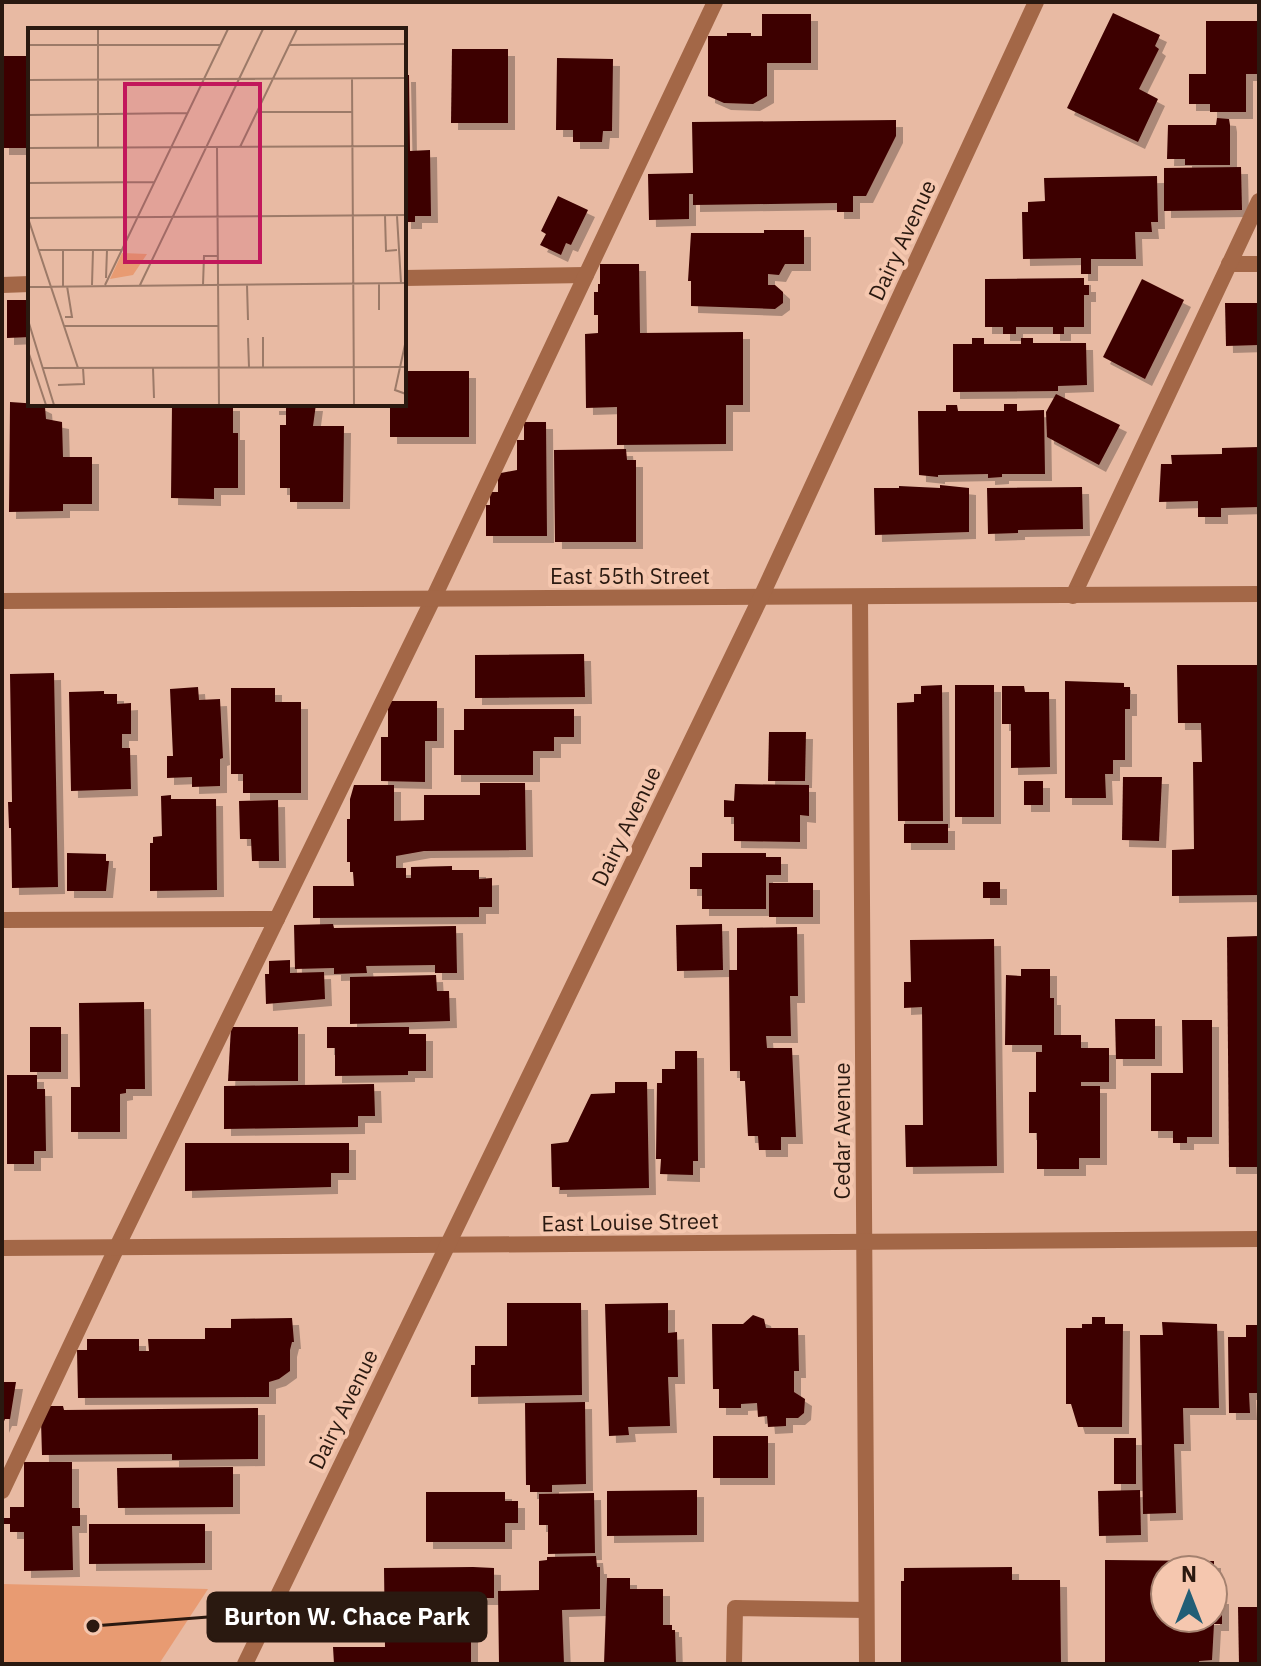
<svg xmlns="http://www.w3.org/2000/svg" width="1261" height="1666" font-family="'IBM Plex Sans',sans-serif">
<defs>
<filter id="shadow"><feDropShadow dx="7" dy="7" stdDeviation="0" flood-color="#0004"/></filter>
</defs>
<rect width="100%" height="100%" fill="#e8baa3"/>
<path fill="#e89b72" d="M2,1584L208,1589L159,1664H2Z"/>
<g fill="#3c0504" filter="url(#shadow)">
<path d="M1113,13L1160,35L1155,46L1159,49L1139,89L1158,99L1138,142L1067,108Z"/>
<path d="M762,14H811V63H767V96L753,104L724,103L708,96V36H727V33H751V36H762Z"/>
<path d="M1206,21H1259V74H1246V112H1210V104H1189V74H1206Z"/>
<path d="M452,49H508V123H451Z"/>
<path d="M2,56H30V134H26V148H2Z"/>
<path d="M557,58L613,59L612,131H603L602,142H573V130H556Z"/>
<path d="M404,75H409L410,151L430,150L431,216H415V222H404V173H406Z"/>
<path d="M1217,118L1229,119L1230,125V165H1185V159H1167L1168,125H1216Z"/>
<path d="M896,120V136L866,196H853V212H837V203L693,205V194H689V219L649,220L648,174L693,173L692,122Z"/>
<path d="M1241,167L1242,210L1164,211V168Z"/>
<path d="M1157,176L1158,222H1151L1152,232H1135L1136,259H1091V274H1081V258L1023,259L1022,212H1028V202L1045,201L1044,178Z"/>
<path d="M558,196L588,210L571,245L566,243L561,255L540,245L546,234L541,231Z"/>
<path d="M764,230H804V264H785L779,275L768,274V285H775L783,292V303L775,309L691,306V281H688L691,233H764Z"/>
<path d="M600,264H639L640,333L743,332V405H726V444L617,445V407L586,408L585,334L598,333V315H594V292H598V284H600Z"/>
<path d="M1084,278V285H1089V295H1084V327H1064V334H1053V327H1016V334H1003V327H985V279Z"/>
<path d="M1142,279L1184,300L1145,379L1103,357Z"/>
<path d="M7,300H30V337L7,338Z"/>
<path d="M1225,303H1259V345L1226,346Z"/>
<path d="M972,338H984V344H1021V338H1033V343H1086L1087,385L1058,386V391L953,392V344H972Z"/>
<path d="M404,371H469V437H390V404H404Z"/>
<path d="M1056,394L1120,425L1099,465L1047,437L1046,412Z"/>
<path d="M10,402L39,404L45,407L46,419L62,422L63,457H92V504H63V511L9,512Z"/>
<path d="M172,404H233V433H238V488H214V499L171,498Z"/>
<path d="M272,404H316L313,426H344L343,502H290V488H280V425H286V408H272Z"/>
<path d="M1004,404H1017V411L1044,410L1045,474H1002V477L988,478V474L938,475V477L919,475L918,411H946V405H957L958,411H1004Z"/>
<path d="M524,422H546L547,536H486V505H490V492H498V477L501,473L517,470V440H524Z"/>
<path d="M1259,447V507L1221,508V517H1198V501L1159,502L1161,464H1172L1171,455L1222,454V448Z"/>
<path d="M626,449L627,460H636V542H555L554,450Z"/>
<path d="M940,485L969,488V532L875,535L874,488H899V486L940,488Z"/>
<path d="M1082,487L1083,529L1018,530V533L988,534L987,488Z"/>
<path d="M584,654L585,697L475,698V655Z"/>
<path d="M1177,665H1259V895L1172,896V850L1194,849L1193,762H1202L1201,723H1178Z"/>
<path d="M54,673L58,887L12,888L11,828H9L8,802H12L10,674Z"/>
<path d="M1065,681L1124,683V687H1130V709H1125V760H1113V774H1105L1106,798H1065Z"/>
<path d="M942,685L943,821H898L897,703L914,702V694H921V686Z"/>
<rect x="955" y="685" width="39" height="132"/>
<path d="M1002,686H1024L1025,692H1049L1050,767L1011,768V724H1002Z"/>
<path d="M198,687L199,700L220,699L223,758L220,759V786L192,787V777L167,778V756H173L170,689Z"/>
<path d="M231,688H275V702H301V793H243V774H231Z"/>
<path d="M104,691V694H117V704L131,703V734H122V748H130L131,789L71,791L69,692Z"/>
<path d="M388,701H437V741H425V782L381,781V737H388Z"/>
<path d="M464,709H574V737H554V751H533V775H454V730H464Z"/>
<path d="M769,732H806L805,781H768Z"/>
<path d="M1123,777H1162L1159,841L1122,840Z"/>
<rect x="1024" y="781" width="19" height="24"/>
<path d="M480,783H525L526,850L424,851L396,856V868H406V878H411V867L452,866V870H479V879L492,878V907H479V917L313,918V886H354L353,872H350V862H347V819H350V799L354,785H394V821L424,820V795H480Z"/>
<path d="M735,784L809,785V816L800,815V842L734,841V817H724V800L734,801Z"/>
<path d="M171,795V799H216L217,890L150,891V843H153V837L162,836L161,796Z"/>
<path d="M278,800L279,861H252L251,839H240L239,801Z"/>
<rect x="904" y="824" width="44" height="19"/>
<path d="M67,853L106,854V861H109L106,891H67Z"/>
<path d="M702,853H766V857H781V875H766V909H702V889H690V867H702Z"/>
<rect x="983" y="882" width="17" height="16"/>
<rect x="769" y="883" width="44" height="34"/>
<path d="M333,924L334,928L456,926L457,973H435V965L366,966L367,973L334,974V968L295,969L294,925Z"/>
<path d="M722,924L723,970L677,971L676,925Z"/>
<path d="M797,927L798,996H790L791,1036H766L767,1048H792L796,1137H781V1150H759L758,1136H748L745,1081H740V1071H730L729,970H737V928Z"/>
<path d="M1259,936V1167H1229L1227,937Z"/>
<path d="M994,939L997,1166L906,1167L905,1125H923L922,1007L904,1008V982H911L910,940Z"/>
<path d="M290,960V973L324,972L325,999L266,1004L265,974H269V961Z"/>
<path d="M1021,969H1050V998H1054V1035H1081V1048H1109V1082H1081V1086H1100V1158H1079V1169H1037V1133H1029V1092H1036V1052H1042V1045H1005L1006,975L1021,976Z"/>
<path d="M436,975L437,991H449L450,1021L350,1024V977Z"/>
<path d="M144,1002L145,1089H126V1093L120,1094V1132H71V1087H80L79,1003Z"/>
<path d="M1115,1019H1155V1059H1116Z"/>
<path d="M1182,1020H1212V1137H1187V1143H1173V1131H1151V1073H1183Z"/>
<rect x="30" y="1027" width="31" height="45"/>
<path d="M231,1027H298V1081H228Z"/>
<path d="M327,1027H409V1034H426V1071H408V1075L335,1076V1048H327Z"/>
<path d="M675,1051H697L698,1161H693V1175L660,1174L661,1159H656L657,1083H662V1069H675Z"/>
<path d="M7,1075H37V1089H45L46,1151H34V1164H7Z"/>
<path d="M615,1082H647L649,1188L560,1190V1187H552L551,1144L568,1142L591,1094L615,1093Z"/>
<path d="M374,1084L375,1116H358V1127L224,1129V1086Z"/>
<path d="M185,1143H349V1173H331V1187L185,1191Z"/>
<path d="M507,1303H581L582,1395L471,1397V1365H475V1346H507Z"/>
<path d="M668,1303V1333L677,1332L678,1377H668L670,1426L628,1427L629,1435L609,1436L605,1304Z"/>
<path d="M753,1315L764,1319L766,1328H798L799,1371H794V1392L805,1399L804,1413L798,1418H786V1426L768,1427L767,1416L758,1417L757,1403L741,1404V1408H719V1389H713L712,1324H743Z"/>
<path d="M1092,1317H1105V1324H1123L1122,1427H1078L1071,1404H1066V1328H1082V1324H1092Z"/>
<path d="M292,1318L294,1342H292L290,1350V1371L279,1379L269,1382V1397L78,1398L77,1350H87V1339H139V1351H149L148,1339H205V1328H231V1319Z"/>
<path d="M1162,1322L1217,1324L1219,1408H1183L1184,1444H1174L1176,1513L1143,1514L1140,1335H1163Z"/>
<path d="M1246,1325H1259V1393H1249L1250,1413H1229L1228,1337H1246Z"/>
<path d="M2,1382H16L10,1419H5L2,1426Z"/>
<path d="M585,1402L586,1484L552,1485V1492H530V1485H526L525,1403Z"/>
<path d="M48,1406H63L64,1410L258,1408V1459L172,1460V1454L42,1455L41,1421Z"/>
<rect x="713" y="1436" width="55" height="42"/>
<rect x="1114" y="1438" width="22" height="46"/>
<path d="M24,1462H72V1508H80V1526H72L73,1570L24,1571V1532H10V1524H4V1518H10V1507H24Z"/>
<path d="M233,1467V1507L118,1508L117,1468Z"/>
<path d="M697,1490V1535L607,1536V1491Z"/>
<path d="M1140,1490L1141,1535L1099,1536L1098,1491Z"/>
<path d="M426,1492H505V1501H518V1523H505V1542H426Z"/>
<path d="M594,1493L595,1553L548,1554V1525H539V1494Z"/>
<path d="M89,1524H205V1563L89,1564Z"/>
<path d="M596,1556L597,1567H600V1609L562,1610L564,1664H499L498,1591L539,1590V1561L547,1560V1557Z"/>
<path d="M1105,1560L1214,1561V1570H1165V1618H1213V1597H1222V1624H1214L1212,1660L1199,1661V1664H1105Z"/>
<path d="M473,1567L494,1568V1598H475L476,1615H471V1663L334,1664L333,1647H385L384,1568Z"/>
<path d="M1012,1567V1580H1060L1061,1664H901V1581H904V1568Z"/>
<path d="M607,1578H630V1589H663V1625H672V1630H675L676,1664H604Z"/>
<path d="M1238,1607H1259V1664H1239Z"/>
</g>
<g fill="none" stroke-linecap="round" stroke-linejoin="round">
<g stroke="#a36747" stroke-width="16">
<path d="M1229,264H1259"/>
<path d="M404,278L586,275"/>
<path d="M2,285L30,284"/>
<path d="M1073,596L1259,201"/>
<path d="M2,920L277,919"/>
<path d="M2,1491L117,1247L433,599L715,2"/>
<path d="M734,1664L735,1608L866,1610"/>
</g>
<g stroke="#a36747" stroke-width="16">
<path d="M860,597L867,1664"/>
<path d="M2,601L1259,594"/>
<path d="M2,1248L1259,1239"/>
<path d="M245,1664L761,597L1036,2"/>
</g>
</g>
<g text-anchor="middle" stroke-width="8" stroke-linejoin="round" paint-order="stroke">
<g font-size="22" fill="#2a1910" stroke="#f5c7af">
<text transform="translate(902 240) rotate(-65)" y="8">Dairy Avenue</text>
<text x="630" y="584">East 55th Street</text>
<text transform="translate(626 826) rotate(-64)" y="8">Dairy Avenue</text>
<text transform="translate(842 1131) rotate(-90)" y="8">Cedar Avenue</text>
<text transform="translate(630 1222) rotate(-1)" y="8">East Louise Street</text>
<text transform="translate(343 1409) rotate(-64)" y="8">Dairy Avenue</text>
</g>
</g>
<g transform="translate(28 28)">
<rect width="378" height="378" fill="#e8baa3"/>
<path d="M94,225L119,226L105,247L82,251Z" fill="#e89b72"/>
<path fill="none" stroke="#9c7a68" stroke-width="2" d="M0,17H192M261,17L378,16M324,50L326,377M0,52L378,50M228,84H324M0,87L160,85M212,119L269,1M0,120L378,118M70,120V1M189,120L191,377M0,155L127,154M357,188L358,223L369,222M369,188L373,255M0,190L378,187M0,190L50,340M10,222H94M78,250L79,222M351,256V282M64,257L65,222M77,257L200,1M112,257L235,1M175,257L176,228H190M219,257L220,292M35,258V222M0,259L378,255M37,289H44L39,258M0,292L26,377M36,298H190M220,310L221,339M378,312L367,362L378,366M0,323L18,377M235,339V309M15,340L378,339M125,340L126,370M30,357L56,356L55,340"/>
<path fill="#c2185b" fill-opacity="0.15" stroke="#c2185b" stroke-width="4" d="M97,56H232V234H97Z"/>
<rect width="378" height="378" fill="none" stroke="#2a1910" stroke-width="4"/>
</g>
<path fill="none" stroke="#2a1910" stroke-width="3" d="M93 1626L208 1617"/>
<circle fill="#2a1910" stroke="#f5c7af" stroke-width="3" cx="93" cy="1626" r="8"/>
<rect fill="#2a1910" stroke="#2a1910" stroke-width="3" x="208" y="1593" width="278" height="48" rx="8"/>
<g font-size="24" text-anchor="middle" font-weight="bold" fill="#fff">
<text x="347" y="1625">Burton W. Chace Park</text>
</g>
<rect width="1261" height="1666" fill="none" stroke="#2a1910" stroke-width="8"/>
<g transform="translate(1189 1594)"><circle r="38" fill="#f5c7af" stroke="#a4816f" stroke-width="2"/>
<path d="M0-6L14 30L0 20L-14 30Z" fill="#225e76"/>
<text y="-12" font-size="22" font-weight="bold" text-anchor="middle" fill="#2a1910">N</text>
</g>
</svg>
